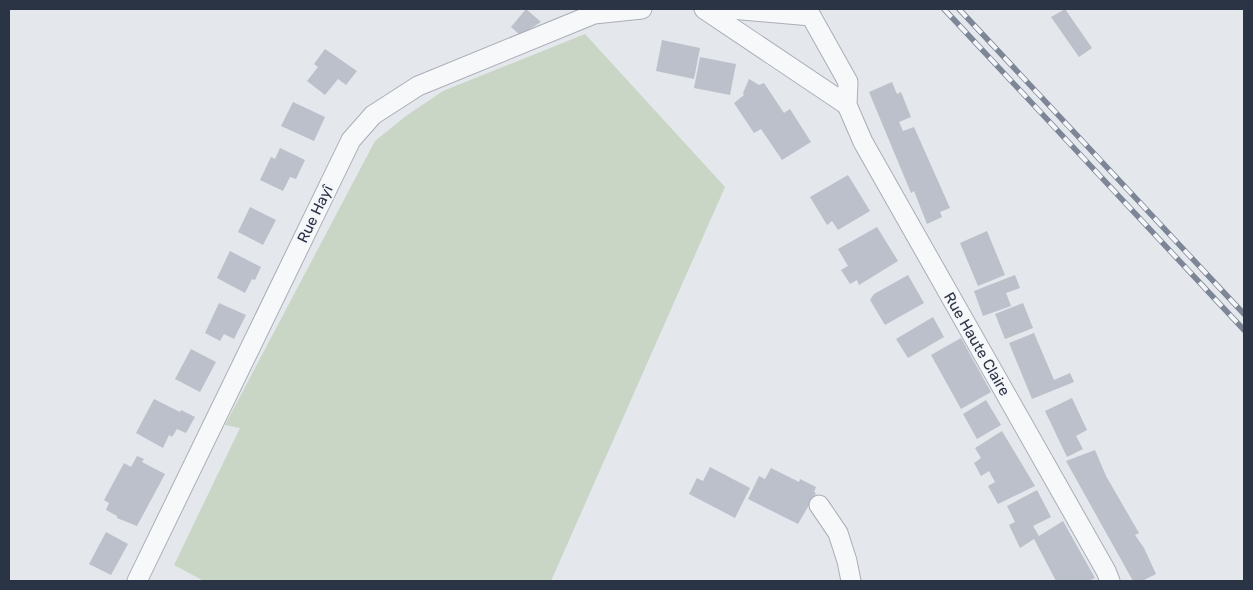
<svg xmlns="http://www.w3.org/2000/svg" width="1253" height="590" font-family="Rubik,sans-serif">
<rect width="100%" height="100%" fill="#e4e7ec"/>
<path fill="#c9d6c5" d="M585,34L725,187L551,581H204L174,565L240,428L225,425L375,141L406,116L443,91Z"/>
<g fill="#bbc0ca">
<path d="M526,9L541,22L520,35L511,27Z"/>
<path d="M1065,9L1092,48L1079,57L1051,17Z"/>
<path d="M662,40L700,48L694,79L656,71Z"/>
<path d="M325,49L357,71L346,85L338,79L325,95L307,81L318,67L314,64Z"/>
<path d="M700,57L736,64L730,95L694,88Z"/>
<path d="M749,79L759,85L764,83L784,113L790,109L811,142L782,160L761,129L754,133L734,103L744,95L743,93Z"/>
<path d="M892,82L897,94L901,92L911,117L899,122L903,131L914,127L950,208L940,212L942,217L927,224L914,191L911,193L869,92Z"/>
<path d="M293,102L325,117L314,141L281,126Z"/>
<path d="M280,148L305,160L296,179L290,177L283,191L260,180L271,157L275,159Z"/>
<path d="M848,175L870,211L838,230L832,221L827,225L810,197Z"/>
<path d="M250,207L276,220L263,245L238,232Z"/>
<path d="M877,227L898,261L859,285L857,280L850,284L841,270L848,266L838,249Z"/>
<path d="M987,231L1005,275L978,286L960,243Z"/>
<path d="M230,251L261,267L255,280L252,279L245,293L217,278Z"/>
<path d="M908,275L924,303L885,325L870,300L874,294Z"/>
<path d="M1015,275L1020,288L1006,293L1011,306L983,316L974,291Z"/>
<path d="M219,303L246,315L234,339L224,334L220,341L205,333Z"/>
<path d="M1023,303L1033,328L1005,339L995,314Z"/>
<path d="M933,317L944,337L908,358L896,339Z"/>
<path d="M1034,333L1054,380L1070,373L1074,382L1032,399L1009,343Z"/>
<path d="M961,338L991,392L961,409L931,355Z"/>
<path d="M191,349L216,362L200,392L175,379Z"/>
<path d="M1072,398L1087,430L1076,436L1083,449L1067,457L1045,411Z"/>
<path d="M154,399L180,412L181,410L195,417L186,433L177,429L172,437L169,435L163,448L136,433Z"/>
<path d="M986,400L1001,425L977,439L963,414Z"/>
<path d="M1002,431L1035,486L998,504L988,486L995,482L989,471L981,476L974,463L981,458L975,448Z"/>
<path d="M1095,450L1106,476L1139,533L1135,535L1144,548L1156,574L1142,581H1133L1066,461Z"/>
<path d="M137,456L144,459L142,462L165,474L137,526L117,518V516L106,510L109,503L104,500L124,463L131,467Z"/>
<path d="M710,467L750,488L735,518L689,494L697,478L703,481Z"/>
<path d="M771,468L799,482L800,479L816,487L814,492L816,493L798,524L748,499L759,476L765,479Z"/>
<path d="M1037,490L1051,517L1033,526L1039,536L1063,521L1095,578L1088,581H1056L1034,539L1020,548L1009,525L1015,522L1007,506Z"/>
<path d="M106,532L128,544L111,575L89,564Z"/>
</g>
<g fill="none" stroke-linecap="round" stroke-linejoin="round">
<g stroke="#a9aeb7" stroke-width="21">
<g id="minor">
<path d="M704,9L847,105"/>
<path d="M731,9L811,16"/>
<path d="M811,16L848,82L847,105L863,142L1106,571L1110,581"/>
<path d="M819,505L838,533L847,561L851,581"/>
<path d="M137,581L351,140L373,115L418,86L594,14L642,9"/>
</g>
</g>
<use href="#minor" stroke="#f7f8fa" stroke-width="19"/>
<g stroke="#7d8696" stroke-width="5.5">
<g id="rail">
<path d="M944,9L1244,330"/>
<path d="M959,9L1244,314"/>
</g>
</g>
<use href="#rail" stroke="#f4f6f9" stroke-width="4" stroke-dasharray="11" stroke-linecap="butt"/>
</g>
<g text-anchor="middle" stroke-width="4" stroke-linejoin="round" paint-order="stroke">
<g font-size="15" fill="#2b3445" stroke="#f4f6f9">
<text transform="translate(315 214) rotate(-64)" y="5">Rue Hayî</text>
<text transform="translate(977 344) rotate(60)" y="5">Rue Haute Claire</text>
</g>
</g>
<rect width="1253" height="590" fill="none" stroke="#2b3445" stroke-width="20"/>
</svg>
